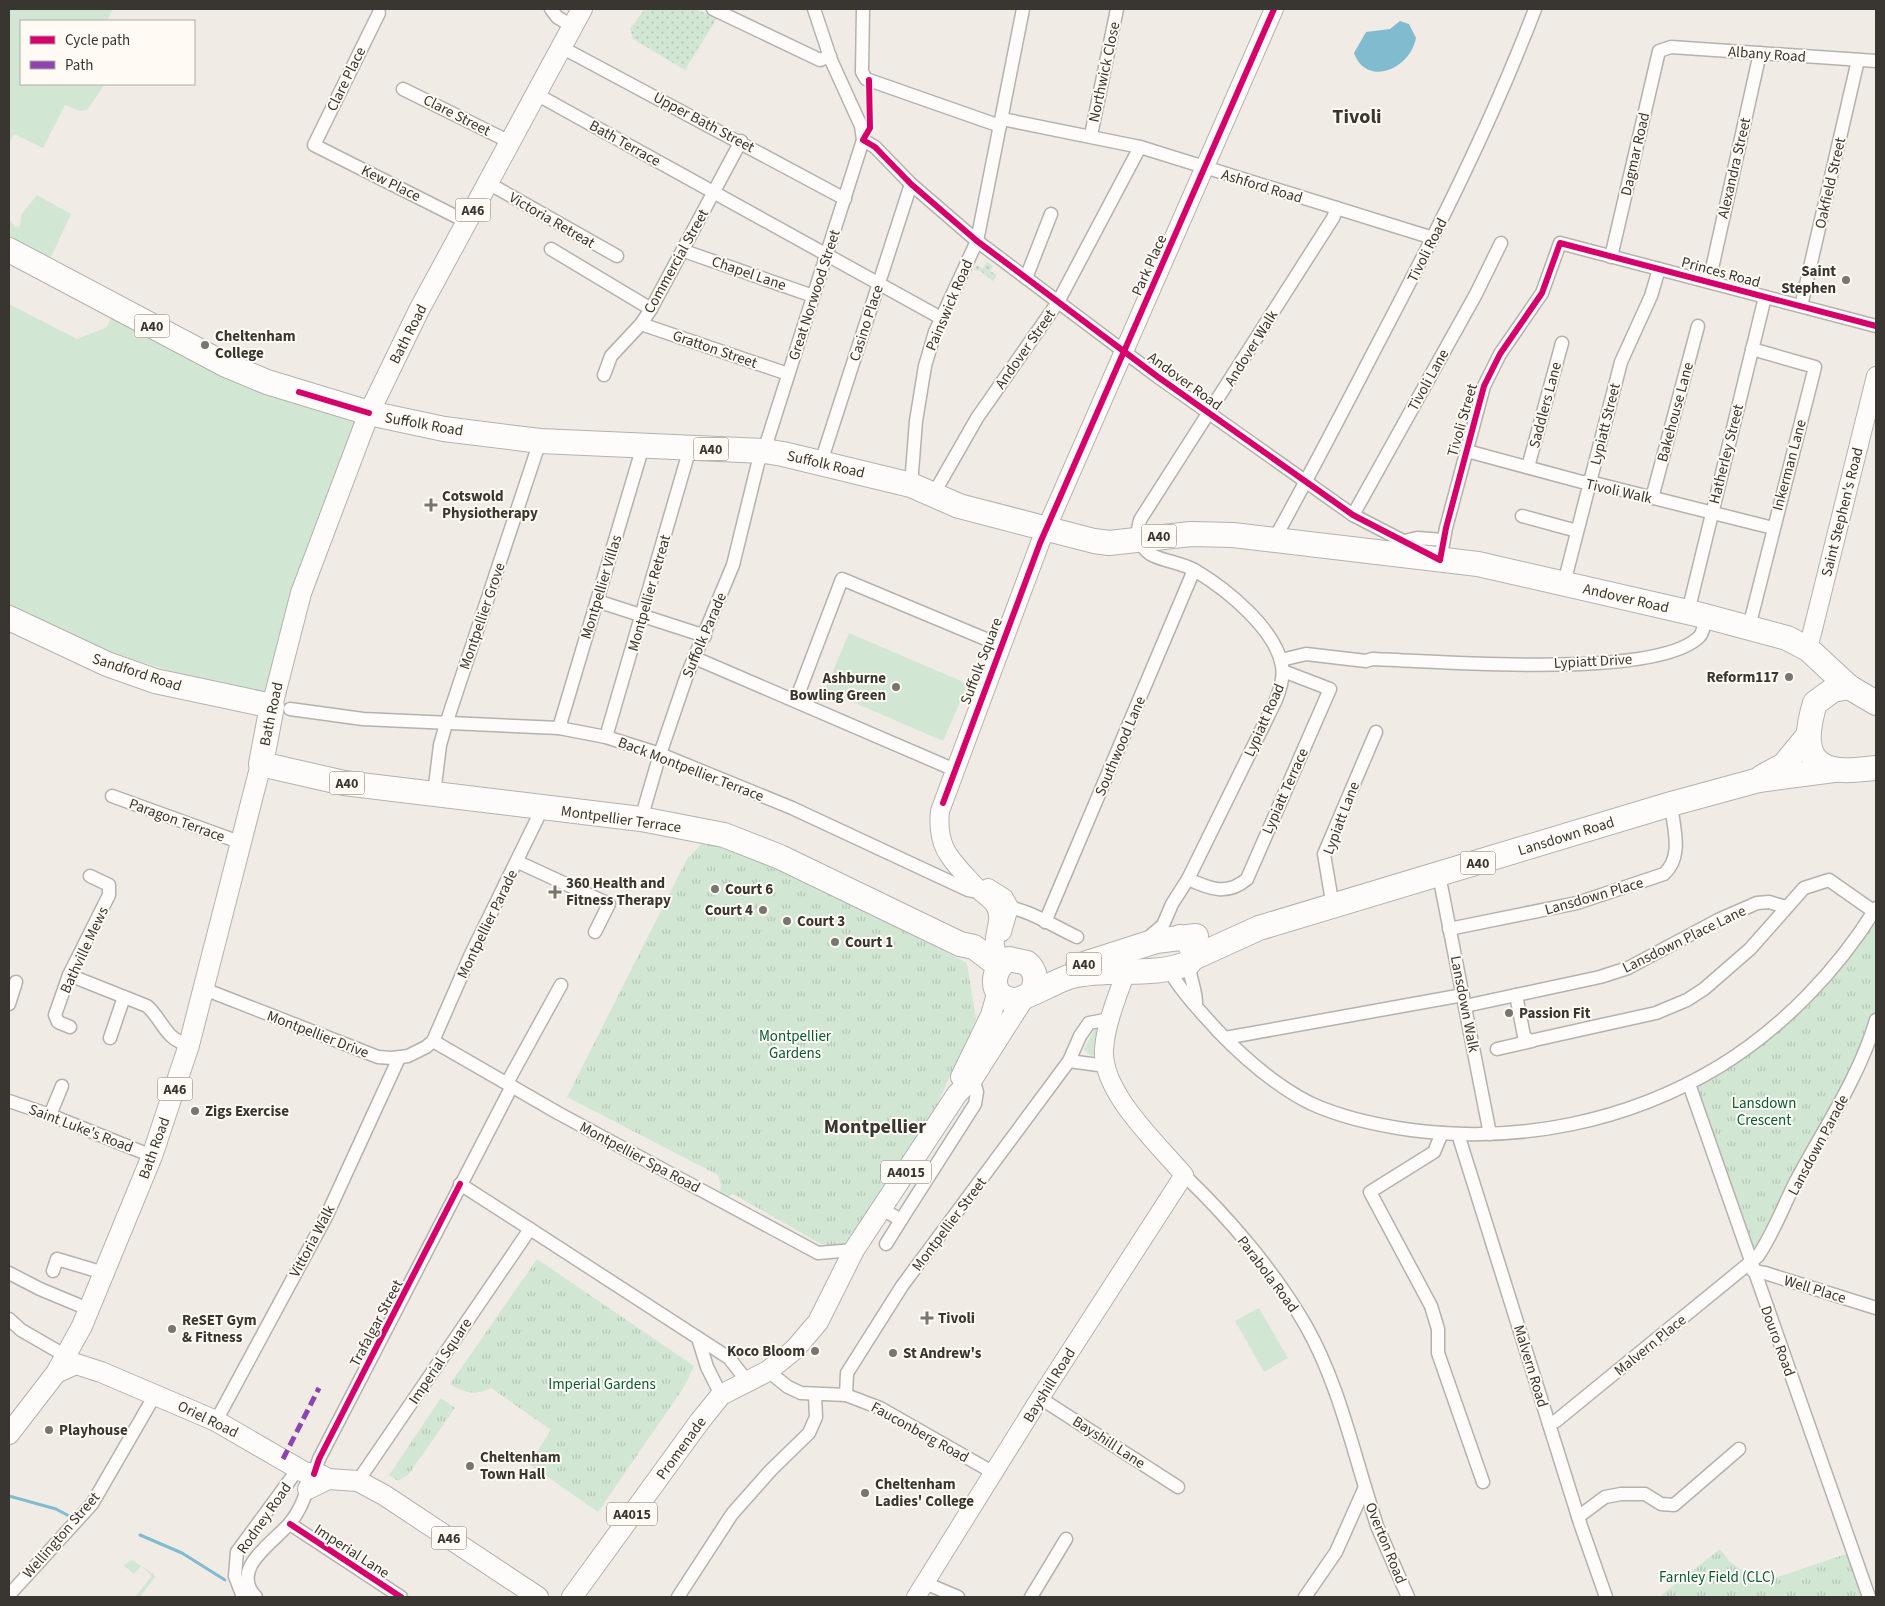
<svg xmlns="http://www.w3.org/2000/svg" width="1885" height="1606" font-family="'Source Sans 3',sans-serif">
<defs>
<pattern id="park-tufts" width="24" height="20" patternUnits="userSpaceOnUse" patternTransform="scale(1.25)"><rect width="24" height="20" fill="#d2e6d4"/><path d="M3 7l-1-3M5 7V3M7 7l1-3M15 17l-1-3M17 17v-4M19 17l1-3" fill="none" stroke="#b5c6b6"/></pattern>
<pattern id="garden-dots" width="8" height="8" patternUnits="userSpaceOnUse" patternTransform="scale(1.25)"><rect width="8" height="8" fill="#d2e6d4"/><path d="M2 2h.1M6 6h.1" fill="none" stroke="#b5c6b6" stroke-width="1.8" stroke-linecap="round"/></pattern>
</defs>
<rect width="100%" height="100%" fill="#f1ebe6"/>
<g fill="#d2e6d4">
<path d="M9,9H113L107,21H21V84H105L87,110L80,111L65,105L43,148L14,134L9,144Z"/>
<path d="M37,195L71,214L45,270L9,250V219L15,227L20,226L21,215Z"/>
<path d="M9,304L77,339L107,327L115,307L369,413L269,696L190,677L103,650L9,607Z"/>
<path d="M849,633L968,684L943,741L825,690Z"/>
<path d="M1096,1026L1100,1027L1097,1054L1091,1056L1084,1049Z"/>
<path d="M1259,1308L1288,1358L1264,1372L1235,1321Z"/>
<path d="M132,1560L154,1574L155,1577L140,1597H135L152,1576L141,1566L134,1574L123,1565Z"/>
</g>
<g fill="url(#park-tufts)">
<path d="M707,838L865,910L967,963L976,1019L937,1105L863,1225L857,1239L840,1246L821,1244L733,1194L725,1198L720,1193L721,1185L718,1175L567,1097L687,859Z"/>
<path d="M1876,913V1020L1750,1264L1689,1084L1761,1038Z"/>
<path d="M537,1259L694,1366L684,1387L598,1512L529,1464L551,1430L491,1388C476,1396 464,1393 450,1384Z"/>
<path d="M441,1398L455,1408L409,1474L398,1481L389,1475Z"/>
<path d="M1720,1549L1729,1561L1760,1583L1852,1552L1869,1597H1659Z"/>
</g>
<g fill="url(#garden-dots)">
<path d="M645,9H695L717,18L685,70L633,39L630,29Z"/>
<path d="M987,262L993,266L990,271L997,275L993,281L979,270L977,271L974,269L977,265L982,269Z"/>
</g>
<path fill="#80bbcf" d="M1400,21L1409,24L1416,38C1410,70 1366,87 1354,53L1366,32L1390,29Z"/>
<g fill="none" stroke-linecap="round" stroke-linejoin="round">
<g stroke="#80bbcf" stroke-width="3">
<path d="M9,1496L56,1509L71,1517"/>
<path d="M140,1535L182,1553L225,1580"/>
</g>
<g stroke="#b5b1ad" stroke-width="15">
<g id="street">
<path d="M551,9L557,17L572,26"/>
<path d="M713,9L820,60L830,56"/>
<path d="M863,9L862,72L866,79L1000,126"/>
<path d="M379,13L314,145L467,222"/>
<path d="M561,47L845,199"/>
<path d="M403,89L510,142"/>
<path d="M536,94L941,318"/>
<path d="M1002,119L1140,147L1433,238"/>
<path d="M1091,135L1117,9"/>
<path d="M863,140L875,147L911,184L977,241L1158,377L1353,515L1440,560L1446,528L1484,386L1500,354L1542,293L1560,243L1876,326"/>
<path d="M488,183L617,256"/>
<path d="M551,249L651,309"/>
<path d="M684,251L813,296"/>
<path d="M1611,257L1659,51L1671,47L1876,61"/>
<path d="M1026,278L1051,214"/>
<path d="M1709,282L1760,53"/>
<path d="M1801,306L1858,60"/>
<path d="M641,324L788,374"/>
<path d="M604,375L611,356L641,324L651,309L741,141"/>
<path d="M1467,451L1582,482H1590L1773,528"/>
<path d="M821,462L911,184"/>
<path d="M1528,467L1562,343"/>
<path d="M911,485L916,421L925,366L935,332L977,241L1023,9"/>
<path d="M933,495L977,418L1058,302L1140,147"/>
<path d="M1652,498L1698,326"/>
<path d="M1353,515L1476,294L1501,243"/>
<path d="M1522,516L1577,531"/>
<path d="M1275,538C1309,476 1342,413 1374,351C1433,239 1490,127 1535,9"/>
<path d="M1405,541L1417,538L1443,540"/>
<path d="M1564,583L1621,362L1651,296L1659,269"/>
<path d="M597,601L705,636"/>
<path d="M1688,612L1765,297"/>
<path d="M1749,627L1815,367L1752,349"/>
<path d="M695,658L955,770"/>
<path d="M1281,660L1306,654L1366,661L1372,659C1437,661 1655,680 1699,637C1704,632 1704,623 1705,616"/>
<path d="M796,700L842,579L1000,645"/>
<path d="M290,709L363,719L559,728L606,737L660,754L792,808L968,890L973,891L981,887"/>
<path d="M559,728L643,446"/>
<path d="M606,737L690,448"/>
<path d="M434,794L440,745L446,724L540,441"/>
<path d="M112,796L242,843"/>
<path d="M641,819L660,754L687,675L733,565L758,463L764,451L863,140L861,126L831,60L814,9"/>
<path d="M518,862L609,904L595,932"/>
<path d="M1439,875L1490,1134"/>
<path d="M1188,879C1210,889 1227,896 1247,879L1330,689L1283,671"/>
<path d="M1002,907C1023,906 1057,928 1077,937"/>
<path d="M1333,907L1324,854L1376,732"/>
<path d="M1045,922L1194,570"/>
<path d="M1449,929L1577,903L1664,874C1684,856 1673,827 1671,804"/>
<path d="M1147,939L1163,925L1172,904L1188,879L1276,700C1280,689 1284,678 1282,666C1276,629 1226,589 1196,571C1183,563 1166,562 1152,555C1146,552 1141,544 1136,539L1140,520L1333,218L1337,208"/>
<path d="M1189,963C1189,978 1197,991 1196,1005"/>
<path d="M1162,971L1172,975C1185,996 1200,1011 1217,1030C1244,1058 1274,1085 1310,1103C1342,1118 1376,1125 1411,1130C1518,1144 1628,1122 1720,1066C1783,1027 1837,971 1876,908"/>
<path d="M69,975L147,1006C163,1020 165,1040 189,1045"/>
<path d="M204,989L378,1057L392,1058L408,1056L426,1047L433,1041L471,954L542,809"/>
<path d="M1516,995L1524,1036L1530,1041L1656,1013L1687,1000L1704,989L1750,949L1804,888L1829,880L1876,913"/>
<path d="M9,1004L16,982"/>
<path d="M1465,1006L1600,977L1628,968L1718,920L1757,903L1769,902L1786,907"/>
<path d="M70,1027L58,1022L55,1015L69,975L109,895V885L90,876"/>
<path d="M110,1038L124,997"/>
<path d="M1225,1038L1463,995"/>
<path d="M433,1041L558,1113L818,1253L854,1250"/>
<path d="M1497,1049L1532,1041"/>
<path d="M1069,1061L1106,1066"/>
<path d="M507,1083L561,985"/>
<path d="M1689,1084L1869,1597"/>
<path d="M9,1101L50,1115L152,1156"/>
<path d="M50,1115L62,1086"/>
<path d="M1442,1133L1434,1152L1370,1192L1431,1306L1438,1329V1353L1483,1482"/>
<path d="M1458,1134L1581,1526L1606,1597"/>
<path d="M1184,1175C1229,1218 1275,1272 1306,1326C1334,1375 1349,1434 1365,1487L1336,1552L1305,1597"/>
<path d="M460,1184L530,1229"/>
<path d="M882,1209L901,1220L975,1104L977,1092L973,1078"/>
<path d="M886,1244L901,1220"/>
<path d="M53,1271L57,1259L104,1273"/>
<path d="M1753,1271L1765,1273L1876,1308"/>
<path d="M9,1273L40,1289L88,1309"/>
<path d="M9,1319L21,1330L66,1356"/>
<path d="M698,1338L707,1367L721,1395"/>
<path d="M768,1371L788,1387L801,1393L846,1395L880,1408L994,1473"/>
<path d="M846,1395L847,1373L902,1286L1069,1061L1080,1036L1089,1023L1110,1019"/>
<path d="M1040,1398L1178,1487"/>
<path d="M216,1421L326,1217L399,1058"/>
<path d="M1549,1424L1556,1421L1758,1256C1774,1232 1783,1207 1796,1181C1824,1128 1859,1078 1876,1020"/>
<path d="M314,1474L319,1459L512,1086"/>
<path d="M358,1481L530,1229L729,1358L747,1381"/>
<path d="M1365,1487L1377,1526L1408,1597"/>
<path d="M1578,1517L1605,1497L1621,1494H1645L1661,1504L1674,1505L1739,1449"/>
<path d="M290,1524L401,1597"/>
<path d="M925,1583L958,1597"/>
<path d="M9,1595L92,1504L155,1395"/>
<path d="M243,1597L235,1576L237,1552L298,1469"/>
<path d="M256,1597C229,1569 273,1543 289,1524C297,1515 308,1495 307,1482"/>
<path d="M678,1597L732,1514L771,1470L809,1433L816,1417L815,1395"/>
<path d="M1031,1597L1066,1539"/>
</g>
</g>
<g stroke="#b5b1ad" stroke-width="20">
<g id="secondary">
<path d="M1808,649L1876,376"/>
<path d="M988,888L1004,898L1009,907L1002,932"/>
<path d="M1002,963C984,938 1007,923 994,904C990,898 982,894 977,888C953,861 936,850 940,811L1040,543L1274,9"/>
<path d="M916,1597L1040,1398L1184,1175C1157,1143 1101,1092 1104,1049C1106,1023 1117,997 1126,972"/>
</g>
</g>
<g stroke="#b5b1ad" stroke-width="22">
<g id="primary">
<path d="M272,706L301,593L369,413L419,310L582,9"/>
<path d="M961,1077L991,1015L998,991"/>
<path d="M56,1373L76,1364L101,1372L216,1421L304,1472L321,1475L328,1479L358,1481L384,1495L538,1597"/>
<path d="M9,1434L56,1373L82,1326L152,1156L189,1045L261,764"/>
<path d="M308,1489L328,1479"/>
<path d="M572,1597L700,1421L721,1395L768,1371L795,1349L818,1322L854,1250L957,1094L973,1078L1024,998"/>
</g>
</g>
<g stroke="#b5b1ad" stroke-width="26">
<g id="highway">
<path d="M9,250L226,365L267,382L369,413L444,429L540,441L764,451L783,454L911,485L959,506L1094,541L1109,543L1191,534L1233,535L1478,564L1705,616L1787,638L1808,649L1849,687L1876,703"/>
<path d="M9,618L107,664L155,681L272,706L261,764L344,783L641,819L724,835L780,857L960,944L974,947L999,966"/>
<path d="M1849,687L1833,690L1815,703C1808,726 1800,762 1833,769C1846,772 1863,769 1876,768"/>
<path d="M1762,777L1784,765L1807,737"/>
<path d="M1193,958L1259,928L1671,804L1759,780L1834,770"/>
<path d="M1078,966L1156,941L1196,936"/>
<path d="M1031,993C1038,982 1036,971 1027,963L1009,959C991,968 988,997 1013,1000C1021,1001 1057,980 1072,976C1111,967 1151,978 1189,963L1194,951L1186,939L1180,937"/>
</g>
</g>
<use href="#street" stroke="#fdfcfb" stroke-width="12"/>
<use href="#secondary" stroke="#fdfcfb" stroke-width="18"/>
<use href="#primary" stroke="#fdfcfb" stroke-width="20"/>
<use href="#highway" stroke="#fdfcfb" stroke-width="24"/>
<path stroke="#8e44ad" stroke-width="5" stroke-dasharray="10 5" stroke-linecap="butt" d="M283,1459L319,1388"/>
<g stroke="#fffaf3" stroke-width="9">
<g id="cycleway">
<path d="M869,80L870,128L863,140L875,147L911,184L977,241L1158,377L1353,515L1440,560L1446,528L1484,386L1500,354L1542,293L1560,243L1876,326"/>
<path d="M299,392L369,413"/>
<path d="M943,803L1040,543L1274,9"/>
<path d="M314,1474L319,1459L460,1184"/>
<path d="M290,1524L401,1597"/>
</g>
</g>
<use href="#cycleway" stroke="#d6006c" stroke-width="6"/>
</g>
<g fill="#797570" stroke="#fffaf3" stroke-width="2">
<circle cx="1846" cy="280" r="5"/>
<circle cx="205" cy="345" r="5"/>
<path d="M428.5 497.5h5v5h5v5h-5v5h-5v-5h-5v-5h5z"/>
<circle cx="1789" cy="677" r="5"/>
<circle cx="896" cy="687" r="5"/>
<circle cx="715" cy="889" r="5"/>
<path d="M552.5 884.5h5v5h5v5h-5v5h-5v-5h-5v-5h5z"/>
<circle cx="763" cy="910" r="5"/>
<circle cx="787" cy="921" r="5"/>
<circle cx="835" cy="942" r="5"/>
<circle cx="1509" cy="1013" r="5"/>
<circle cx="195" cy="1111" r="5"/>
<path d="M924.5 1310.5h5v5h5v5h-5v5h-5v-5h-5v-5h5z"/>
<circle cx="172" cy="1329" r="5"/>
<circle cx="815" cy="1351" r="5"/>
<circle cx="893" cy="1353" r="5"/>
<circle cx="49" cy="1430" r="5"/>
<circle cx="470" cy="1466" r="5"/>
<circle cx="865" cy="1493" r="5"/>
</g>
<g text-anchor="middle" stroke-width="4" stroke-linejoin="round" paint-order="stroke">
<g fill="#fffaf3" stroke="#74716b" stroke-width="1">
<rect x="455.5" y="198.5" width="35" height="23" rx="4"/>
<rect x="134.5" y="314.5" width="35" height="23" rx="4"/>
<rect x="693.5" y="437.5" width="35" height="23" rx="4"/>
<rect x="1141.5" y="524.5" width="35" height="23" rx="4"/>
<rect x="329.5" y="771.5" width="35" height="23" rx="4"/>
<rect x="1460.5" y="851.5" width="35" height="23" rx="4"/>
<rect x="1066.5" y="952.5" width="35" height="23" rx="4"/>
<rect x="157.5" y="1077.5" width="35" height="23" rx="4"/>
<rect x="881" y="1160.5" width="50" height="23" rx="4"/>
<rect x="607" y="1502.5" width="50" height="23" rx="4"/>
<rect x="431.5" y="1526.5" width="35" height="23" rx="4"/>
</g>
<g font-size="14" font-weight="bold" fill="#393631">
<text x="473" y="215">A46</text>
<text x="152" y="331">A40</text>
<text x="711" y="454">A40</text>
<text x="1159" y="541">A40</text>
<text x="347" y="788">A40</text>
<text x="1478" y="868">A40</text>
<text x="1084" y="969">A40</text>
<text x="175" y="1094">A46</text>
<text x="906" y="1177">A4015</text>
<text x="632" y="1519">A4015</text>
<text x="449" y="1543">A46</text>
</g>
<g font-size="15" fill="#393631" stroke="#fffaf3">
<text transform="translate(1767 54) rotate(4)" y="5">Albany Road</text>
<text transform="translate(1104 72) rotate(-78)" y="5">Northwick Close</text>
<text transform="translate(346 79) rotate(-64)" y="5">Clare Place</text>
<text transform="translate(457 115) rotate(27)" y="5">Clare Street</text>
<text transform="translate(704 122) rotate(28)" y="5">Upper Bath Street</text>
<text transform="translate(625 143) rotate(29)" y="5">Bath Terrace</text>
<text transform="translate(1635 154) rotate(-77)" y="5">Dagmar Road</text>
<text transform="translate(1734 168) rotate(-77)" y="5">Alexandra Street</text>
<text transform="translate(391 183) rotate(26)" y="5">Kew Place</text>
<text transform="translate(1830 183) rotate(-77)" y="5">Oakfield Street</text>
<text transform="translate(1262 186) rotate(17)" y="5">Ashford Road</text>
<text transform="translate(552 220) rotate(30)" y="5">Victoria Retreat</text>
<text transform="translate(1427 250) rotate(-63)" y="5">Tivoli Road</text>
<text transform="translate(676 261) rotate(-61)" y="5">Commercial Street</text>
<text transform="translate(1149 265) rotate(-66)" y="5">Park Place</text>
<text transform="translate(1721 272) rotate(15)" y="5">Princes Road</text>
<text transform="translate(749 273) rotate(19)" y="5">Chapel Lane</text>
<text transform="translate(814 295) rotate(-72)" y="5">Great Norwood Street</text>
<text transform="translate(949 305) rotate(-67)" y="5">Painswick Road</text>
<text transform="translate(866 323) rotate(-72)" y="5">Casino Place</text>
<text transform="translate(408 334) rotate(-63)" y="5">Bath Road</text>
<text transform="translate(1251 348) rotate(-58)" y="5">Andover Walk</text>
<text transform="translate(715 349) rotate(19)" y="5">Gratton Street</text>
<text transform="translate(1025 349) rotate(-55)" y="5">Andover Street</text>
<text transform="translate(1428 380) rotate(-61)" y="5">Tivoli Lane</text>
<text transform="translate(1185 381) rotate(36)" y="5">Andover Road</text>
<text transform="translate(1545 405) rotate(-75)" y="5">Saddlers Lane</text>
<text transform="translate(1675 412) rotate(-75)" y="5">Bakehouse Lane</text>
<text transform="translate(1462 420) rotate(-74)" y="5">Tivoli Street</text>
<text transform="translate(424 424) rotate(10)" y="5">Suffolk Road</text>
<text transform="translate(1605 424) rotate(-76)" y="5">Lypiatt Street</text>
<text transform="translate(1726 454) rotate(-76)" y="5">Hatherley Street</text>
<text transform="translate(826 464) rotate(13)" y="5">Suffolk Road</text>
<text transform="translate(1789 465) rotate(-75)" y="5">Inkerman Lane</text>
<text transform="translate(1619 491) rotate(13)" y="5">Tivoli Walk</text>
<text transform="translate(1842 512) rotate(-76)" y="5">Saint Stephen's Road</text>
<text transform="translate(601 587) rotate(-73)" y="5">Montpellier Villas</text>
<text transform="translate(649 593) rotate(-74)" y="5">Montpellier Retreat</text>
<text transform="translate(1626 598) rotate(13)" y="5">Andover Road</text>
<text transform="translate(482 616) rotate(-71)" y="5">Montpellier Grove</text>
<text transform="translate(704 635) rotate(-67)" y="5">Suffolk Parade</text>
<text transform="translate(981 661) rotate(-69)" y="5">Suffolk Square</text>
<text transform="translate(1593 661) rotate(-3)" y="5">Lypiatt Drive</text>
<text transform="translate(137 672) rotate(18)" y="5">Sandford Road</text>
<text transform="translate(271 714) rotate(-78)" y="5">Bath Road</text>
<text transform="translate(1264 720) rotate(-66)" y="5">Lypiatt Road</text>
<text transform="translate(1120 746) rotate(-67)" y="5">Southwood Lane</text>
<text transform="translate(691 769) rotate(21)" y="5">Back Montpellier Terrace</text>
<text transform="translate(1285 791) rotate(-66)" y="5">Lypiatt Terrace</text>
<text transform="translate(1341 818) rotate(-69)" y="5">Lypiatt Lane</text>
<text transform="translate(621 819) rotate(8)" y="5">Montpellier Terrace</text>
<text transform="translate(177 820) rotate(20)" y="5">Paragon Terrace</text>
<text transform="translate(1566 836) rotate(-17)" y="5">Lansdown Road</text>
<text transform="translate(1594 896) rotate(-16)" y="5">Lansdown Place</text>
<text transform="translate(487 924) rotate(-64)" y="5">Montpellier Parade</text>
<text transform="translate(1684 939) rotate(-26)" y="5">Lansdown Place Lane</text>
<text transform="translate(84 950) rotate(-65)" y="5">Bathville Mews</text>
<text transform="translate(1465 1004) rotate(79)" y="5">Lansdown Walk</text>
<text transform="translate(318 1034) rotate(21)" y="5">Montpellier Drive</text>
<text transform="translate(81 1128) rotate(21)" y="5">Saint Luke's Road</text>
<text transform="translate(1818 1145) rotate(-62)" y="5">Lansdown Parade</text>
<text transform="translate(154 1148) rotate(-70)" y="5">Bath Road</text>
<text transform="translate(640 1157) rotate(28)" y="5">Montpellier Spa Road</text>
<text transform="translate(949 1224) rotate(-53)" y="5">Montpellier Street</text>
<text transform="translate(312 1241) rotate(-62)" y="5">Vittoria Walk</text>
<text transform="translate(1268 1274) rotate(53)" y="5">Parabola Road</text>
<text transform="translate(1815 1289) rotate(17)" y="5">Well Place</text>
<text transform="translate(376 1323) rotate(-62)" y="5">Trafalgar Street</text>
<text transform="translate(1778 1341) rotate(70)" y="5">Douro Road</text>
<text transform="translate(1650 1345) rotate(-39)" y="5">Malvern Place</text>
<text transform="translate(440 1361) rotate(-56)" y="5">Imperial Square</text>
<text transform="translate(1531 1366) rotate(73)" y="5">Malvern Road</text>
<text transform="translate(1049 1385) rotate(-58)" y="5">Bayshill Road</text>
<text transform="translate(208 1419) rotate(26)" y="5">Oriel Road</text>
<text transform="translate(920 1432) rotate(29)" y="5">Fauconberg Road</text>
<text transform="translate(1109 1442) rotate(33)" y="5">Bayshill Lane</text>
<text transform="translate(681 1448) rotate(-54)" y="5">Promenade</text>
<text transform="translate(264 1518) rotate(-55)" y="5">Rodney Road</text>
<text transform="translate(61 1535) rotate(-49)" y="5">Wellington Street</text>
<text transform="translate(1386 1543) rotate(68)" y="5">Overton Road</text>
<text transform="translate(352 1551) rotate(33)" y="5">Imperial Lane</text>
</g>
<g font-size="15" font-weight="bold" fill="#393631" stroke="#fffaf3" text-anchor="start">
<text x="1836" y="276" text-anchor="end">Saint<tspan x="1836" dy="17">Stephen</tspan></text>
<text x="215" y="341">Cheltenham<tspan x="215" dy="17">College</tspan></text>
<text x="442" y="501">Cotswold<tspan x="442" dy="17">Physiotherapy</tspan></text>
<text x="1779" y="682" text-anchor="end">Reform117</text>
<text x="886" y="683" text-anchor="end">Ashburne<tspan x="886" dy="17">Bowling Green</tspan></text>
<text x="566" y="888">360 Health and<tspan x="566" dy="17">Fitness Therapy</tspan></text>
<text x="725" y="894">Court 6</text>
<text x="753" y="915" text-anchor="end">Court 4</text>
<text x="797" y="926">Court 3</text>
<text x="845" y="947">Court 1</text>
<text x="1519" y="1018">Passion Fit</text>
<text x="205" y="1116">Zigs Exercise</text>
<text x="938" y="1323">Tivoli</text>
<text x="182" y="1325">ReSET Gym<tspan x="182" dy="17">&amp; Fitness</tspan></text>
<text x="805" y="1356" text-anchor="end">Koco Bloom</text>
<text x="903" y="1358">St Andrew's</text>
<text x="59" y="1435">Playhouse</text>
<text x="480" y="1462">Cheltenham<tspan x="480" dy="17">Town Hall</tspan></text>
<text x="875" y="1489">Cheltenham<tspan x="875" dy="17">Ladies' College</tspan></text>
</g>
<g font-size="15" fill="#045b33" stroke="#fffaf3">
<text x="795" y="1041">Montpellier<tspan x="795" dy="17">Gardens</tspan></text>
<text x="1764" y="1108">Lansdown<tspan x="1764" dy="17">Crescent</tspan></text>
<text x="602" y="1389">Imperial Gardens</text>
<text x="1717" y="1582">Farnley Field (CLC)</text>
</g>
<g font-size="20" font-weight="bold" fill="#393631" stroke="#fffaf3">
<text x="1357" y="123">Tivoli</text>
<text x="875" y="1133">Montpellier</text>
</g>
</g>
<rect width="1885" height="1606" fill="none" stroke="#393631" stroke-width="20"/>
<rect x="20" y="20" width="175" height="65" fill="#fffaf3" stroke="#b0aca5"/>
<rect x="30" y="36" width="25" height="8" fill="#d6006c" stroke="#b0aca5"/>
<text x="65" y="45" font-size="15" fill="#393631">Cycle path</text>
<rect x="30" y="61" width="25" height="8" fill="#8e44ad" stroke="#b0aca5"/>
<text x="65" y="70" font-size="15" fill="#393631">Path</text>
</svg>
